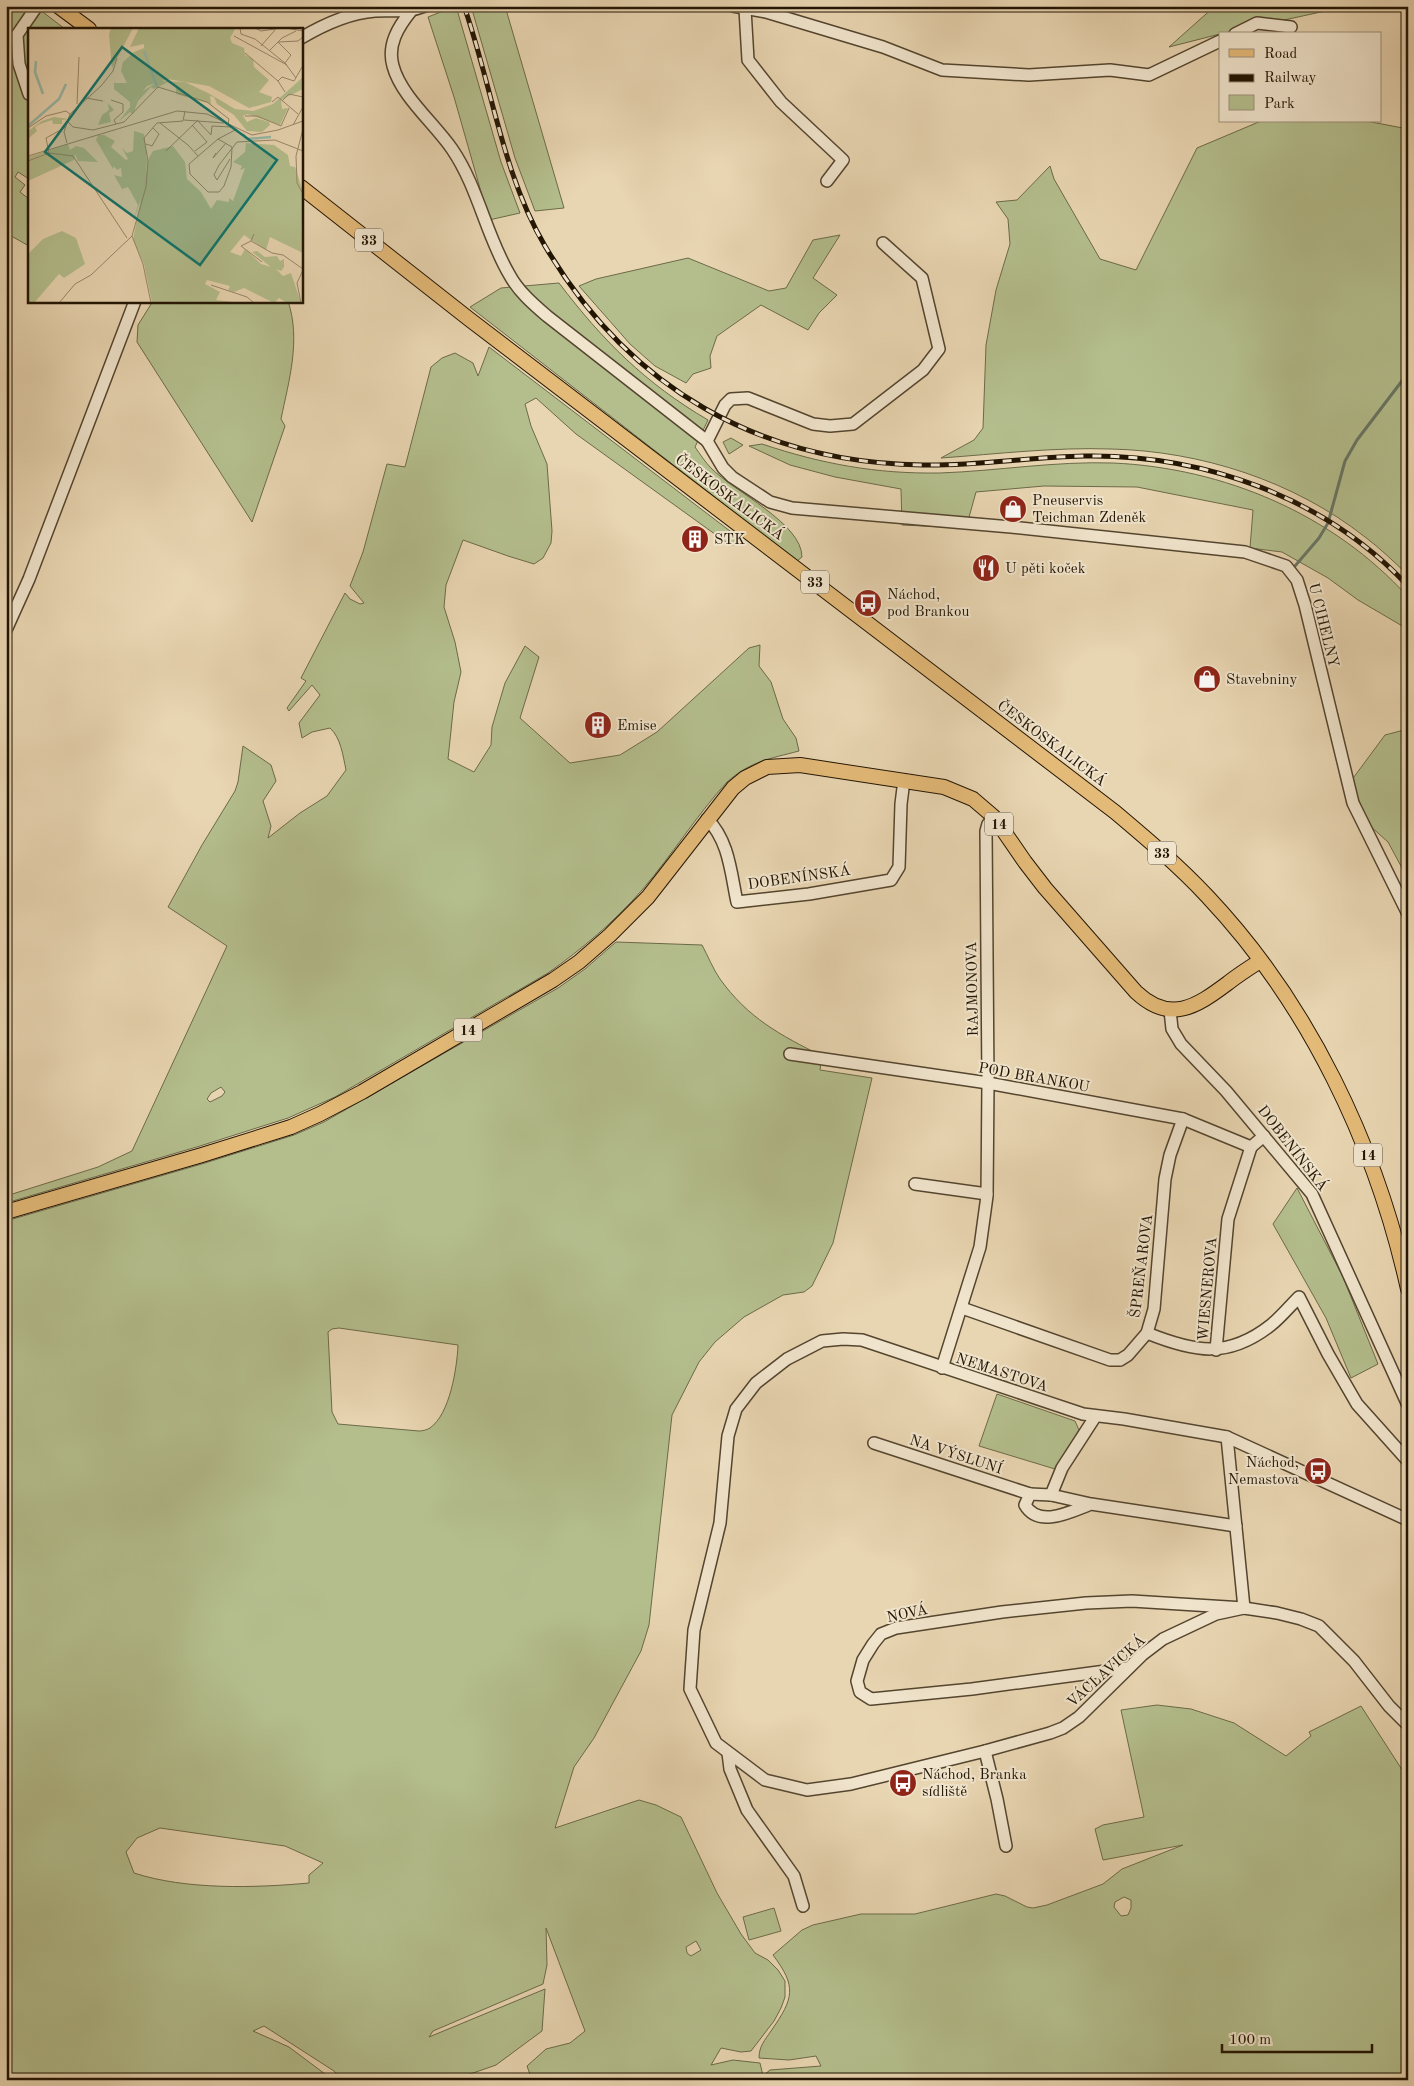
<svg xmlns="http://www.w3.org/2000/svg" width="1414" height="2086" font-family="'Old Standard TT',serif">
<rect width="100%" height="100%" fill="#e8d5b1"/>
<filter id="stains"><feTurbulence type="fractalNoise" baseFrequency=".004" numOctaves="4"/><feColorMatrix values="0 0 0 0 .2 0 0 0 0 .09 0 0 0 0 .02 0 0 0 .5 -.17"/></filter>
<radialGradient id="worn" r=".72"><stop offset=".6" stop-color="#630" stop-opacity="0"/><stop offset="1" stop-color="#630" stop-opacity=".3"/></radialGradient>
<g fill="#b4be8d" stroke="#6c6a48" fill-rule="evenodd">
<path d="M6,6H35L65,29H29V179L18,172L15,177L25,185L20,192L29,199V246L6,233Z"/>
<path d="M456,6L501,162L520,213L489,220L454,97L428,17Z"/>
<path d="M471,6H505L564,208L535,211L515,158Z"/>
<path d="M1215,6H1334L1330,10L1220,34L1169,47Z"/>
<path d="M1261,121H1366L1408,129V575C1394,562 1380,548 1365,537C1294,481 1201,451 1111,449C1055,447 997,454 941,458L974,440L983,428L986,345L996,290L1010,244L1008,219L996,202L1017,200L1050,166L1054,179L1100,259L1136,270L1197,148Z"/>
<path d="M840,235L813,278L837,295L819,313L808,330L761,305L717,336L710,356L711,368L693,374L686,383L655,366L630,344L579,286L596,279L688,258L769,291L786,288L813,240Z"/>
<path d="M559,283C603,341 645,383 708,420L695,447C700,454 705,462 711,468C734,492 802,523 802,557L797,561L470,307L501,288Z"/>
<path d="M153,301H288C301,340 289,380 281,419L285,426L252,522L137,342L138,325Z"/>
<path d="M489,347L743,541L741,545H730L576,434L536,398L525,404L531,426L547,464L552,531L551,543L543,558L534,564L508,556L463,540L446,585L444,607L455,642L461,672L454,702L448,759L474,772L491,745L492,727L505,683L525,646L539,657L520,718L570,763L620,755L657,732L749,648L760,645L759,666L771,682L783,719L796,738L799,751C769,759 751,761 727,782C696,816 672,855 642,890C614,922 582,949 548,973L335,1097L288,1118L200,1146L6,1203V1196L98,1167L132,1151L227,946L168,907L202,845L235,791L238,782L243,746L271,765L276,781L263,801L271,826L268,838L300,813L327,796L346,770C343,756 341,738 330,728L312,732L302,738L299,723L320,695L312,685L289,711L287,708L306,681L301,678L345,593L350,599L360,604L364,603L350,586L363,552L387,464L405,467L431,367L442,358L455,353L473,363L478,376ZM221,1087L225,1092L222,1096L210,1102L207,1099L211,1093Z"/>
<path d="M731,438L743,445L729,454L723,442Z"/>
<path d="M762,444C822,464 876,474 940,473C997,471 1055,461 1113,463C1224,468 1333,514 1408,597V639L1404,627L1358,600L1328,578L1282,552L1250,548L1253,510L1137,487L1044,486L976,492L966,528L902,525L901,489L835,477L790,465L749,446Z"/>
<path d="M1408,729V879L1388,842L1369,825L1351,781L1385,735Z"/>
<path d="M616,942L702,945C708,956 713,969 720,979C748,1018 780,1035 822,1056L820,1070L872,1078L833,1243L812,1286L804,1292L783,1295L744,1317L715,1342L699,1362L672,1415L649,1625L641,1651L594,1738L574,1767L555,1828L639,1800L656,1805L681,1817L717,1893L741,1934L755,1953L768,1960L778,1970L785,1981V1997L781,2008L774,2021L751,2051L741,2052L721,2048L711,2065L733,2060L760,2063L764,2080H532L527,2066L546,2049L570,2043L585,2031L546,1928L547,1965L543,1984L433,2031L429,2037L545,1989L542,2031L496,2065L453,2080H342L334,2071L264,2026L253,2031L289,2047L333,2080H6V1221L205,1163L294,1135L324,1122L558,988L585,969ZM339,1328L458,1345C457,1368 450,1414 430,1428C427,1430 422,1431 419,1431L338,1424L332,1412L328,1332L332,1329ZM160,1828L285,1846L323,1863L309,1875V1883C255,1888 186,1890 134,1873L126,1852L137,1838ZM696,1941L701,1950L691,1956L687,1953L686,1947Z"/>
<path d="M1297,1188L1343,1277L1378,1364L1351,1378L1326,1318L1273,1224Z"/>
<path d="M997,1394L1075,1421L1079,1430L1055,1469L979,1446Z"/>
<path d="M1157,1705L1191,1709L1234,1723L1286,1756L1311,1736L1309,1732L1361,1706L1408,1779V2080H765L764,2075L770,2070L821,2066L816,2056L789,2060L759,2058C759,2046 765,2040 771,2031C794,1998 797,1987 773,1955L802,1930L813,1925L861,1914H915L996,1894L1005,1896L1027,1907L1033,1908L1047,1905L1103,1884L1122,1869L1183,1845L1103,1860L1095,1829L1103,1825L1144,1817L1121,1710ZM1124,1897L1131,1900V1908L1128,1915L1121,1916L1114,1907L1115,1902Z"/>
<path d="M774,1908L781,1931L749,1940L743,1917Z"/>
</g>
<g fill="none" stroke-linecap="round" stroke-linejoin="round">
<path stroke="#697766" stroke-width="3" d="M1295,566L1319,538L1328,523L1345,461L1357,440L1408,373"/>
<g stroke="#54452f" stroke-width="14">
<g id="minor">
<path d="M733,6L766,12L883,47L942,70L1029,75L1110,70L1149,75L1220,41"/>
<path d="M745,9L748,60L781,102L843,160L827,181"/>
<path d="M411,11C398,27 387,45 393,66C401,96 434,123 452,149C478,187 486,235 509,274C518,291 533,304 547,316L707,441L723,468L732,477L770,502L792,508L1011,527L1245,552L1286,566L1297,580L1305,605L1353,803L1408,914"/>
<path d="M1235,34L1257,23L1291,27"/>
<path d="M301,38C323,25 348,13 375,11C393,10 408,13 425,6"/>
<path d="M29,94L19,64L17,35L37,6"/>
<path d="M707,441L725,405L731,399L748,398L813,424L830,426L853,424L923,370L939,349L922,278L883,243"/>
<path d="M6,630L29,579L135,301"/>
<path d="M707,819C729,840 731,874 737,902L809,894L891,880L899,867L901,804L904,780"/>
<path d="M1170,1010L1172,1029L1181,1044L1226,1091L1312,1194L1407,1403"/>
<path d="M790,1054L988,1083L1183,1119L1251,1147L1264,1136"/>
<path d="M915,1184L987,1194"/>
<path d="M962,1308L1110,1360H1120L1128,1355L1147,1333L1154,1309L1165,1179L1170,1155L1183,1119"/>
<path d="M1147,1333C1194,1352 1228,1359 1271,1325C1281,1317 1290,1306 1299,1297L1328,1354L1357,1404L1408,1461"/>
<path d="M1216,1350L1228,1219L1251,1147"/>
<path d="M942,1368L980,1247L987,1196L988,1083L986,831L988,824L994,817"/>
<path d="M1227,1437L1244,1608"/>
<path d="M874,1443L1030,1494"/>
<path d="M1051,1495L1062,1468L1095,1417"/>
<path d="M1091,1504C1072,1511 1039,1529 1025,1505L1030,1494L1051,1495L1091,1504L1236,1526"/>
<path d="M1244,1608L1216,1614L1163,1639L1142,1655L1079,1717L1063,1728L1050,1733L985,1751L851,1784L807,1790L765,1780L716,1743L690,1689L694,1630L720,1523L728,1436L736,1409L756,1383L787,1359L822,1341L843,1339L862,1340L1083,1414L1124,1419L1227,1437L1408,1520"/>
<path d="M1128,1668L972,1689L871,1699L860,1692L857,1681L863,1660L873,1644L881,1634L896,1628L1002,1612L1086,1603L1132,1601L1244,1608L1277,1613L1301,1619L1319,1626L1354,1661L1389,1706L1408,1725"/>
<path d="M985,1751L997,1799L1006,1846"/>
<path d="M728,1753L730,1769L747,1810L794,1876L803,1906"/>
</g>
</g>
<g stroke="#231504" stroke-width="16">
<g id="major">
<path d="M58,6L89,29"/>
<path d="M301,187L469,319L1115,812C1147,839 1179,866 1207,896C1309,1004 1376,1145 1408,1289"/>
<path d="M6,1212L202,1155L291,1127L320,1114L362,1092L553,980L579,962L610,935L648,897L733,788L745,778L767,767L800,765L944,787L973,799L994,817L1025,862L1045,888L1136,992C1170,1024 1196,1007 1228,983C1238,975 1249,968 1260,961"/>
</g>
</g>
<use href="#minor" stroke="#f0e4cc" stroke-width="11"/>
<use href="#major" stroke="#e4ba78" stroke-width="14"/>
<g stroke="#231504" stroke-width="5">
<path id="rail" d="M464,6C492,86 502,173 545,246C629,388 759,463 923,465C977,466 1030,457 1084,456C1204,454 1325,497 1408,586"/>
</g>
<use href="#rail" stroke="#f0e4cc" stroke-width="3" stroke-dasharray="9" stroke-linecap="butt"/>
</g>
<defs>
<g id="shop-disc" transform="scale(1.4375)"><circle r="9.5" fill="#8f2418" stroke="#f0e4cc"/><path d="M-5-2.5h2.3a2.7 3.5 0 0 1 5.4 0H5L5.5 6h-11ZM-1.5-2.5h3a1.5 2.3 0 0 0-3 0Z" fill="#fff"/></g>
<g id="building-disc" transform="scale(1.4375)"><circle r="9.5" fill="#8f2418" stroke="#f0e4cc"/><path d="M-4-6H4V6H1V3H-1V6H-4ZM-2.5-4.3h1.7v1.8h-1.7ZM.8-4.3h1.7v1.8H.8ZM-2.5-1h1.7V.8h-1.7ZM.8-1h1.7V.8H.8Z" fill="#fff"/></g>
<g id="restaurant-disc" transform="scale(1.4375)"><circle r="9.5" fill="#8f2418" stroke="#f0e4cc"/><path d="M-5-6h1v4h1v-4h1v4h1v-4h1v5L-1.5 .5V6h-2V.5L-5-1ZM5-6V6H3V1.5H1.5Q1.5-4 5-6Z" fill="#fff"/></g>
<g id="bus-disc" transform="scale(1.4375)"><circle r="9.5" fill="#8f2418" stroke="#f0e4cc"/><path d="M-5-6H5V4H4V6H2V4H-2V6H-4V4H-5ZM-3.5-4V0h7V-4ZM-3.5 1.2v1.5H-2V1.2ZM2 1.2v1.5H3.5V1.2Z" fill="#fff"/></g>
</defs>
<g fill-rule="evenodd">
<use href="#shop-disc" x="1013" y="509"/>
<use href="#building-disc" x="695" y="539"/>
<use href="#restaurant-disc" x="986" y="568"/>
<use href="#bus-disc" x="868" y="603"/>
<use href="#shop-disc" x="1207" y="679"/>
<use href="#building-disc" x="598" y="725"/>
<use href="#bus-disc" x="1318" y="1471"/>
<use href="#bus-disc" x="903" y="1783"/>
</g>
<g text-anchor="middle" stroke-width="4" stroke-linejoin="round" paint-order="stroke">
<g fill="#f0e4cc" stroke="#605340" stroke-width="1">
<rect x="355" y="228.5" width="28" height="23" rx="4"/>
<rect x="801" y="570.5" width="28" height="23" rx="4"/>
<rect x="985" y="812.5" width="28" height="23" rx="4"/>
<rect x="1148" y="841.5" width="28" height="23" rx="4"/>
<rect x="454" y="1018.5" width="28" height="23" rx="4"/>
<rect x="1354" y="1143.5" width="28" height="23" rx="4"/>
</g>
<g font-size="14" font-weight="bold" fill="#231504">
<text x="369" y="245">33</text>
<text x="815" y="587">33</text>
<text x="999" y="829">14</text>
<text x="1162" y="858">33</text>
<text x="468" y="1035">14</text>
<text x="1368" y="1160">14</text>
</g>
<g font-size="15" fill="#231504" stroke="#f0e4cc">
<text transform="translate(730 497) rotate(37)" y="5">ČESKOSKALICKÁ</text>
<text transform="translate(1324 625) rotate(76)" y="5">U CIHELNY</text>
<text transform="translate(1052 743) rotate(37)" y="5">ČESKOSKALICKÁ</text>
<text transform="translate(799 877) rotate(-8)" y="5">DOBENÍNSKÁ</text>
<text transform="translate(972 989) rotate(-91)" y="5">RAJMONOVA</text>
<text transform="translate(1034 1077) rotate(10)" y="5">POD BRANKOU</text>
<text transform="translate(1293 1148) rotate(52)" y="5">DOBENÍNSKÁ</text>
<text transform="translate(1141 1266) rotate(-83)" y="5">ŠPREŇAROVA</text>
<text transform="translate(1207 1289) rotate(-85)" y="5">WIESNEROVA</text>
<text transform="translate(1002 1372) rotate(18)" y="5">NEMASTOVA</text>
<text transform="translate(956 1454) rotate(18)" y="5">NA VÝSLUNÍ</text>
<text transform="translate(907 1613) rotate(-12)" y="5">NOVÁ</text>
<text transform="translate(1106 1671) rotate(-42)" y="5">VÁCLAVICKÁ</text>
</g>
<g font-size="15" fill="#231504" stroke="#f0e4cc" text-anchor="start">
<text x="1032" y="505">Pneuservis<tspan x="1032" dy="17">Teichman Zdeněk</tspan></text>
<text x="714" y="544">STK</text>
<text x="1005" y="573">U pěti koček</text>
<text x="887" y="599">Náchod,<tspan x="887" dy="17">pod Brankou</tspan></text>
<text x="1226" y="684">Stavebniny</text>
<text x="617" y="730">Emise</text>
<text x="1299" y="1467" text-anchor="end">Náchod,<tspan x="1299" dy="17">Nemastova</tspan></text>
<text x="922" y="1779">Náchod, Branka<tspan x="922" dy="17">sídliště</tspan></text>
</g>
</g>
<g transform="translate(28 28)">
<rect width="275" height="275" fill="#e8d5b1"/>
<path d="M83,0H105L84,40L81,7ZM111,0L207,1L202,10L204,15L216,20L217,27L225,31L226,39L241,52L231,64L244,69L243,74L221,80L181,58L140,51L119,58L102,79V74L86,61V55H99L93,43L95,34L106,24L116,20V16L102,19ZM275,49V61L253,72L254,81L260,80L252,97L219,86L215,88L219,94L228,90L241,94L242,97L234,104L219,103L206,87L189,76L186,69L182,68L183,76L148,66V57L140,54L126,61L123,59L110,73L105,86L102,84L91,93L115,63L131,53L157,54L180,65L207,81L225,83L245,76ZM80,75L86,82L81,85L83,94L70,97L74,87L81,82ZM26,89L41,91L34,92V96H25L24,92L12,96L7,99L9,103L0,111V103L14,93ZM106,103L116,106L119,133L117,159L104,198L110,177L100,159L94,161L86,147L94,149L93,140L89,142L86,138L85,141L68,112L70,107H76L87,113L83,119L98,132L100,131L94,120L99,125L105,123ZM218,115L246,117L260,127L262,138L267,139L275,163V225L242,209L238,222L216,207L202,224L213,228L217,221L233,236L243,239L224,224L229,223L237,229L249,228L252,233L256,231V239L253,243L248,241L255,248L263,245L273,275H259L251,270L246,275L216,260L206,264L200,262L202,258L179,252L177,256L192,264L188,272L214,275H124L116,236L105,212L121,130L125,123L145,118L157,134L159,151L173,164L183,181L189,172L201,174V170L205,173L217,140L212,142L214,138L205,134L217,124ZM40,116L42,122L48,118L56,120L70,134L50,133L47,126L46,132L0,153V129ZM34,203L48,210L57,236L36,250L31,246L6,275H0V226L15,211Z" fill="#b4be8d"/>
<path fill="none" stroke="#98b9a8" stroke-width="2.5" d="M116,23L129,59M8,33L7,44L15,66M0,98L31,71L38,56M215,106L219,111L243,109"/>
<path fill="none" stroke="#99886c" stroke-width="1" d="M212,0L213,6L227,11L257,35L268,50M227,0L233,3L254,0M258,0L275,3M206,8L259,37M250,14L263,27L257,35M251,14L270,13L275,9M233,18L247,2M241,23L254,10L268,3M217,25L250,53L257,64M250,53L254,49L266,53L274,39M58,70L75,73M83,72L95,76V84L86,92L88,96M254,73L261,66L275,69M244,74L250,69L270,86M49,76L51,29M217,88H229L253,98L261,80M156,92L196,95M170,93L183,107M40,94L45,99L65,102L96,94L130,59L179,74L201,91L200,96M132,95L160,117L170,128M164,97L179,114L167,123M265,97L275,79M38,99L18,110L21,125L45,128L99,210M0,100L18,88L38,83L42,86M275,101L268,128L269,155L275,166M183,107L184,98L203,99M190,111L204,119M39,115L36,104L42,86L73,58L85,43L89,30M118,116L124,118L131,106L125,100M204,119L203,139L196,158L191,164H180L162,146L161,136L190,111L209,101M138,123L170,92M188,125L185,130L198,115M0,128L149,83L179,86L224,107L250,102L275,93M202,131L189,152L186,147L191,137L209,114L247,112L275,123M0,133L21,125M226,206L223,213L244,225L255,227L275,241M223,213L213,218L234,234M183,257L219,269L226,275M31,275L47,256L63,247L104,208M123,275L115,236L104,208L118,159L120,133L116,110L129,95L155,93L157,83M273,275L269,255L275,242"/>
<path fill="#0f766e" fill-opacity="0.15" stroke="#0f766e" stroke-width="2.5" d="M94,19L249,132L172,237L17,124Z"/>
<rect width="275" height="275" fill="none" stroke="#231504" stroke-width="2.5"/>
</g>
<rect width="1414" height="2086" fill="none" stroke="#e8d5b1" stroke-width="25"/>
<rect x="8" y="8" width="1399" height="2071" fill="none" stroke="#231504" stroke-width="2.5"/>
<rect x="12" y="12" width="1389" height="2061" fill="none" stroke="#231504"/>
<rect x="1219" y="32" width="162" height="90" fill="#f0e4cc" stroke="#9e917c"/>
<rect x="1229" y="49" width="25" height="8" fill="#e4ba78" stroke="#9e917c"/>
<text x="1264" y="58" font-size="15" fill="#231504">Road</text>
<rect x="1229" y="74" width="25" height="8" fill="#231504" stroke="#9e917c"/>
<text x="1264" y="82" font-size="15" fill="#231504">Railway</text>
<rect x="1229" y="95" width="25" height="15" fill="#b4be8d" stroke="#9e917c"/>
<text x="1264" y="108" font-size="15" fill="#231504">Park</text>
<path d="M1222 2044v8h150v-8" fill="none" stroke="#231504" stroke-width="2.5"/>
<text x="1229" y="2044" font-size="15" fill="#231504" stroke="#f0e4cc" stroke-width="4" paint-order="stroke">100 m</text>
<rect width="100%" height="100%" filter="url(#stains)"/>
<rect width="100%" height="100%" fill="url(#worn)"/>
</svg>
